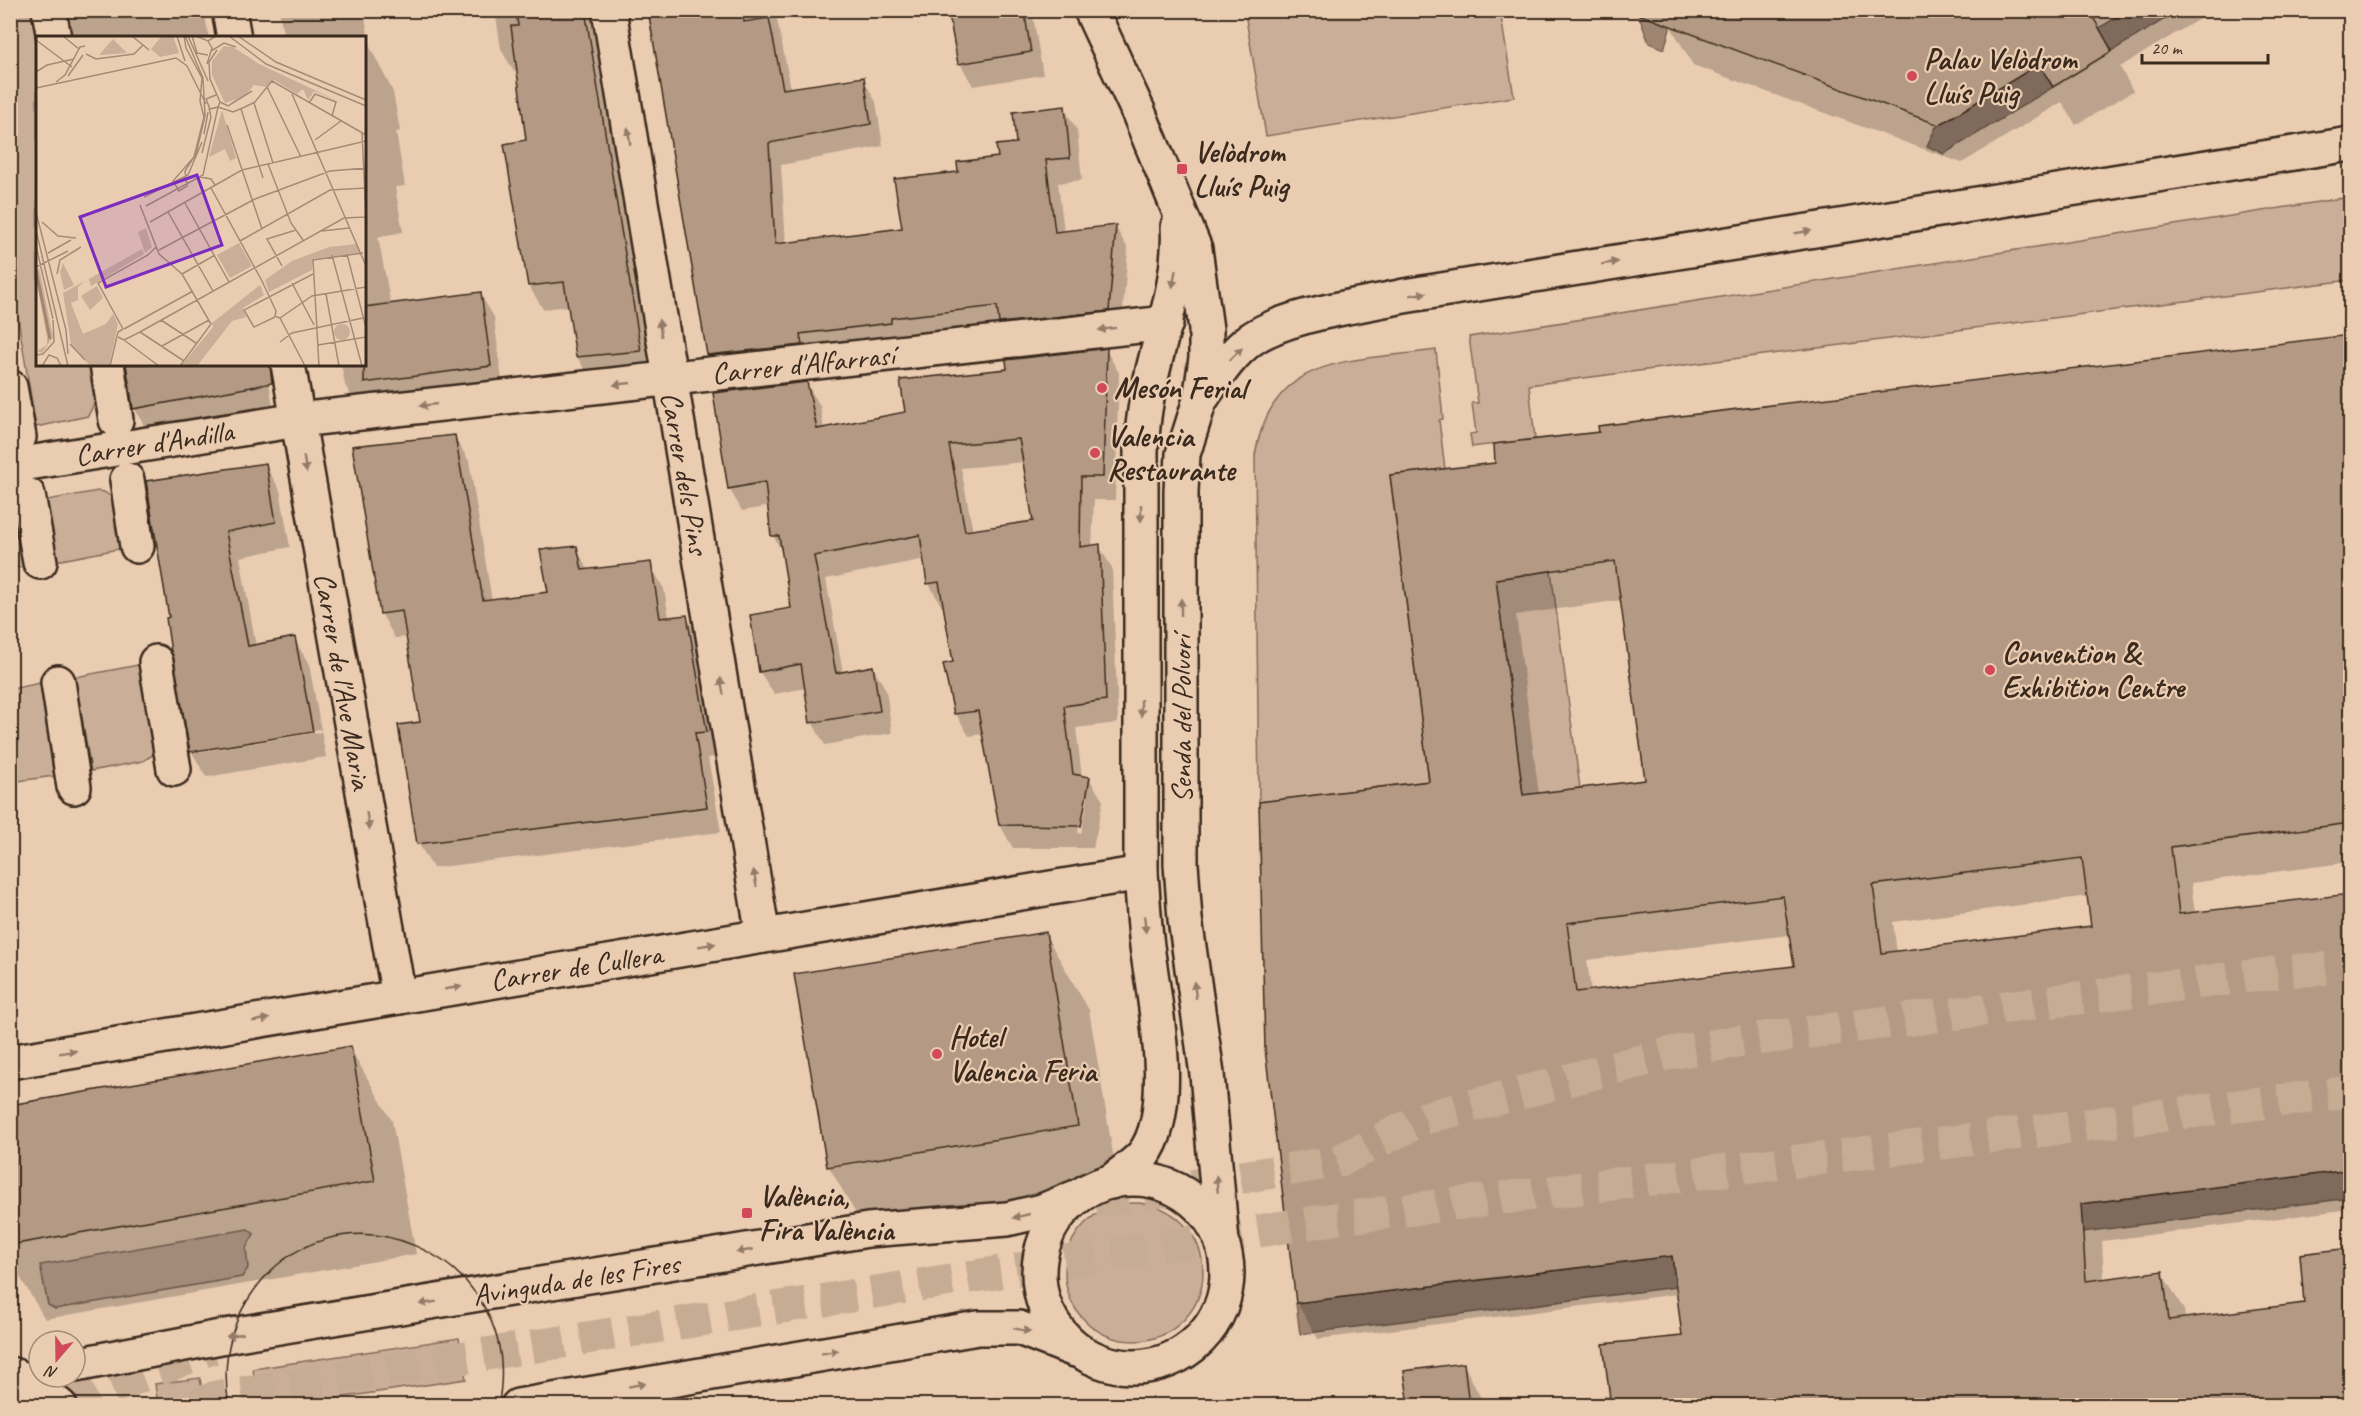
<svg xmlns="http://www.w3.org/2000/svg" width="2361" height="1416" font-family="Caveat,sans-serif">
<rect width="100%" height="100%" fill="#eaccb1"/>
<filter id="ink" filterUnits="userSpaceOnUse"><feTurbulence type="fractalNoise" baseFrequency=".0167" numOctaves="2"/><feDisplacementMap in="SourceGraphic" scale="12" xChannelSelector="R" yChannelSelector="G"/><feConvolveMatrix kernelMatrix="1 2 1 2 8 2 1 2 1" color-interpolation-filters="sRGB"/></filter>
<g filter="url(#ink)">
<g fill="#cbae97" stroke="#836c5a" stroke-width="1.5">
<path d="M1262,10L1500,11L1514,97L1266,136L1245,13Z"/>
<path d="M10,11H31L37,47L38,364L91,365L96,400L88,416L36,427L11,276Z"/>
<path d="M2350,197V280L1529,385L1535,439L1472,447L1470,434L1476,433L1472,403H1478L1469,337Z"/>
<path d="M1436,350L1443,419L1439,420L1445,469L1390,475L1429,781L1259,802L1255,455C1273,352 1352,362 1436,350Z"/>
<path d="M98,491L104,492L116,500L124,548L56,561L47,500Z"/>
<path d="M13,505L23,567L11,569L10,506Z"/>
<path d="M1551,571L1580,788L1523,795L1496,579Z"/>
<path d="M144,664L156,753L143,761L91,771L75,677Z"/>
<path d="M40,683L54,776L11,782V689Z"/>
<circle cx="1134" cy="1272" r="69"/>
<path d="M248,1229L254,1234L246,1248L248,1268L242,1277L55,1309L48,1305L40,1265Z"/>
<path d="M459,1338L466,1379L290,1405H258L253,1369Z"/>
<path d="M200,1378L204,1405H158L155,1384Z"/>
</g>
<g fill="#9f8672" stroke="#776150" stroke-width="1.5">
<path d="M1637,11H1664L1670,29L1664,49L1649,43Z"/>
<path d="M2127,11V10L2178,11L2112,51L2099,28Z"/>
<path d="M2039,64L2053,87L1944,154L1927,146L1936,127Z"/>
<path d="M2350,1170V1198L2083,1232L2079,1204Z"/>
<path d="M1672,1256L1676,1287L1300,1334L1296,1303Z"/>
</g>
<g fill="#0003" fill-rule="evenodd">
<path d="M204,10L209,38H73L70,11Z"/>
<path d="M279,10H364L370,47L393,92L400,131L396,132L405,186L395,187L403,232L378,237L391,305L480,294L494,317L503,389L358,408L345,385L341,364H364V38H284Z"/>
<path d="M495,10H594L607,102L634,249L653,373L591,380L577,357L569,306L543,309L529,286L506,145L528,141L518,71L514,72L501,49Z"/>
<path d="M649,10H775L791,89L863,79L876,102L883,146L781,165L786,245L903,230L960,173L999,158L1064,108L1077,130L1082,180L1058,183L1064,232L1115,226L1128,249L1121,333L721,378L708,355Z"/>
<path d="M950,10H1032L1043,75L973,86L960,63Z"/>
<path d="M1665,10H2214L2120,67L2133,91L2076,125L2062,102L1962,163L1693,65L1670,25Z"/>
<path d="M2350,336V862L2191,883L2195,914L2350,895V1209L2102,1241L2104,1280L2162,1273L2184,1310L2185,1319L2306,1304L2302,1256L2350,1250V1406H1531L1611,1395L1683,1337L1678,1294L1318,1339L1297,1303L1431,782L1496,464L1600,434L1599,427ZM1622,600L1646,781L1539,795L1516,615ZM2088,896L2093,928L1897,953L1893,922ZM1790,935L1796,967L1591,991L1587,960Z"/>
<path d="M1106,350L1119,373L1115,500H1094L1092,547L1099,546L1112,568L1118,723L1076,728L1082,777L1089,778L1103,801L1093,848H1013L1000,825L984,734L969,736L956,714L955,663L945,606L942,607L929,584L925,559L826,579L843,673L873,667L886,690L892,733L825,745L812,722L806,688L774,694L760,672L793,609L783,554L773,535L770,506L742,511L729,488L807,384L820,406L824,429L907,413L1009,370ZM1024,462L1035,523L973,532L961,468ZM1086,790L1088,798L1081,834L1078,833Z"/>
<path d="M128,364H266L276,425L157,448L135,409Z"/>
<path d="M454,436L469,461L492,601L549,593L576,548L589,571L650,564L664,589L669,618L686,616L700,641L720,756L708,758L721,832L433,868L419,844L422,723L408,637L395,638L381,613Z"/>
<path d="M265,465L280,490L290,547L240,557L256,646L294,639L309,664L326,757L206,777L192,752L168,619ZM320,729L321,732L199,752V749Z"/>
<path d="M1045,934L1089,1010L1121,1202L873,1243L829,1167L796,975Z"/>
<path d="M350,1048L392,1121L416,1254L45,1319L10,1260V1107Z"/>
<path d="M1464,1365L1485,1406H1411Z"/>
</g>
<g fill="#b49a84" stroke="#3b2a1e" stroke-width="1.5" fill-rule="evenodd">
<path d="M516,10H585L641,351L576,357L564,282L528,286L504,144L526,140L511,26H518Z"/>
<path d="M648,10H742L744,22L769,18L783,89L864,77L871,124L769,143L775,244L902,228L894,179L958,172L957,162L998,157L996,145L1016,143L1013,112L1065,106L1070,158L1046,160L1055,232L1116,225L1109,311L999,323L997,306L936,313L891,318V323L800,334L802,345L707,355Z"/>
<path d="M948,10H1024L1031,52L958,64Z"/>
<path d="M1638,10H2089L2112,51L2053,87L2039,64L1939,125L1638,14Z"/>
<path d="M481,292L491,366L364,383V307Z"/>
<path d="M2350,335V823L2171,847L2179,914L2350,894V1170L2081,1204L2086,1281L2163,1271L2169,1320L2304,1303L2300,1254L2350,1248V1406H1611L1603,1344L1682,1336L1672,1256L1296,1303L1265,1049L1259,802L1429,781L1390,475L1495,463L1494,444L1599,432L1598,426ZM1615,561L1645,780L1523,795L1496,579ZM2082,858L2091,926L1882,953L1873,885ZM1783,896L1794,966L1576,992L1567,923Z"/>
<path d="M1107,348L1103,477H1081L1080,547L1100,544L1106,700L1064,706L1073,774L1090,777L1081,826L999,825L978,711L954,714L943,664L953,662L939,582L927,584L920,535L814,556L836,673L873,666L880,711L810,723L801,664L759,672L750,615L791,608L779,536H771L765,482L728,489L713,393L807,382L817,429L905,412L900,380L1007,369L1006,360ZM1019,439L1033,521L965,531L949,445Z"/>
<path d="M126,364H270L272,383L133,409Z"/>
<path d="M455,435L483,600L548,592L540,550L577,546L582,570L651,562L660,618L687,615L707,732L695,733L707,807L417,844L398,725L420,722L411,666L402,611L380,614L352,446Z"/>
<path d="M266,463L276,522L226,532L248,646L295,637L313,732L190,752L171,652L166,618L169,617L146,481Z"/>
<path d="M1046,932L1078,1126L827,1167L794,974Z"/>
<path d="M351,1046L375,1181L10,1245V1105Z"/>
<path d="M1464,1363L1469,1406H1409L1404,1371Z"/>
</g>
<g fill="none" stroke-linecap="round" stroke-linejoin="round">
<g stroke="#c7ac94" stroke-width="33" stroke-dasharray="33 16" stroke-linecap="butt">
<path d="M1047,1210L1339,1161L1425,1118L1671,1053L1740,1041L2038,1003L2290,971L2350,967"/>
<path d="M66,1406L212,1348"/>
<path d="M195,1406L216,1397L1334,1219L2350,1092"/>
</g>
<g stroke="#3b2a1e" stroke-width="38">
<g id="street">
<path d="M49,10L54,38"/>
<path d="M229,10L234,38"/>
<path d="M609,10L763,936"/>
<path d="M1091,10L1138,111L1195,249L1206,329V358L1200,400L1183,454L1181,491V864L1185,919L1207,1074L1222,1242"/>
<path d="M107,364L116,420"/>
<path d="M288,364L399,997"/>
<path d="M10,387L19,437"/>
<path d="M1203,396C1217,376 1230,355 1250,340C1286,314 1360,306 1404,296L2350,144"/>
<path d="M10,466L298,420L1166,323"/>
<path d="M127,480L137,546"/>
<path d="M28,495L40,562"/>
<path d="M156,662L174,769"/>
<path d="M58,682L74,787"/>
<path d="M10,1062L1141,873"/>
<circle cx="1133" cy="1273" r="94"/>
<path d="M1111,1182C1121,1173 1134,1165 1143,1155C1178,1111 1154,999 1147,946C1144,922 1143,897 1141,873V451C1142,436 1143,420 1146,404C1155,345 1182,287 1178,226"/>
<path d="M75,1365L231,1335L868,1230L1007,1219L1042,1211L1076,1197"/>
<path d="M10,1374L29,1381L60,1406"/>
<path d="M518,1406L978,1328H1019L1075,1350"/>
</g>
</g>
<use href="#street" stroke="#eaccb1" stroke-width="33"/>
<path stroke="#3b2a1e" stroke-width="1.5" d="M229,1406C222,1368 227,1334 247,1301C329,1167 530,1253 498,1406"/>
</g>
<defs><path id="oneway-solid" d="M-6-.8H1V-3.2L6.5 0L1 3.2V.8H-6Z" transform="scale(1.5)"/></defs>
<g fill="#927b68">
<use href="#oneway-solid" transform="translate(629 136) rotate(-99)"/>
<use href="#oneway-solid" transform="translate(1803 232) rotate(-9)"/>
<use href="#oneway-solid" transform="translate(1610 263) rotate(-9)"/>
<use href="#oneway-solid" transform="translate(1174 279) rotate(100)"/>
<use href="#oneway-solid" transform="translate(1418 294) rotate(-9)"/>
<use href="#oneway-solid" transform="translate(660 328) rotate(-99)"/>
<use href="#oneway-solid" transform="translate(1107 329) rotate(173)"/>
<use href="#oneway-solid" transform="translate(1236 354) rotate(-44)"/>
<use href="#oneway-solid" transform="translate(622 384) rotate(174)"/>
<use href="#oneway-solid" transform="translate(428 405) rotate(174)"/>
<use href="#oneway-solid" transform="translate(305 464) rotate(80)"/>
<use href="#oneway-solid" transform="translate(1141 513) rotate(90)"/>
<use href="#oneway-solid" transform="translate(1181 607) rotate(-90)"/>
<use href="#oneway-solid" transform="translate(722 686) rotate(-100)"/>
<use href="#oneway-solid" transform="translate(1141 708) rotate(90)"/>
<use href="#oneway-solid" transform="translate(368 821) rotate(80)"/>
<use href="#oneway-solid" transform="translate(755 878) rotate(-100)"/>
<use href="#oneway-solid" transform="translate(1145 924) rotate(85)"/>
<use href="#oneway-solid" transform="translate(707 945) rotate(-9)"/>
<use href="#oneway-solid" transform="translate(453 988) rotate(-9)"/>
<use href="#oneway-solid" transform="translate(1195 990) rotate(-98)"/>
<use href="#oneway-solid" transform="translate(261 1020) rotate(-9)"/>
<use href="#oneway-solid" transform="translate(68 1052) rotate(-9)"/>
<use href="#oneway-solid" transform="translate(1217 1184) rotate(-95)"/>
<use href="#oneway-solid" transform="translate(1021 1216) rotate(167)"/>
<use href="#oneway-solid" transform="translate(745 1251) rotate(170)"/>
<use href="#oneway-solid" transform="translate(428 1303) rotate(171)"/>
<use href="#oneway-solid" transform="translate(1022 1330) rotate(12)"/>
<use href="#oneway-solid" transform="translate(235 1335) rotate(171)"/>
<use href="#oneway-solid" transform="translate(830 1352) rotate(-10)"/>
<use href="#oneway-solid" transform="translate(637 1385) rotate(-10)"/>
</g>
</g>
<g fill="#d1495b" stroke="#eaccb1" stroke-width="2">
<circle cx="1912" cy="76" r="6"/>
<rect x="1176" y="163" width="12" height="12" rx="3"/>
<circle cx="1102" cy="388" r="6"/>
<circle cx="1095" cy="453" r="6"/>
<circle cx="1990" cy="670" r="6"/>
<circle cx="937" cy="1054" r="6"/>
<rect x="741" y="1207" width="12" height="12" rx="3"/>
</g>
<g text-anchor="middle" stroke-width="4.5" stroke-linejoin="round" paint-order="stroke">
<g font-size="30" font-weight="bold" fill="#3b2a1e" stroke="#eaccb1" text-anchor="start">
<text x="1924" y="69">Palau Velòdrom<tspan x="1924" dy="34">Lluís Puig</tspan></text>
<text x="1194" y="162">Velòdrom<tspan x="1194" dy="34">Lluís Puig</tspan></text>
<text x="1114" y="398">Mesón Ferial</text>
<text x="1107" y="446">Valencia<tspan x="1107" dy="34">Restaurante</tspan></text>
<text x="2002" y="663">Convention &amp;<tspan x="2002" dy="34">Exhibition Centre</tspan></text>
<text x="949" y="1047">Hotel<tspan x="949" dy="34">Valencia Feria</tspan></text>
<text x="759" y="1206">València,<tspan x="759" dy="34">Fira València</tspan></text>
</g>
<g font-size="30" fill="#3b2a1e" stroke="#eaccb1">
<text transform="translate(803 364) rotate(-6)" y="10">Carrer d'Alfarrasí</text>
<text transform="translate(154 443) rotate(-9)" y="10">Carrer d'Andilla</text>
<text transform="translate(685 473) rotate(80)" y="10">Carrer dels Pins</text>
<text transform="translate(343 681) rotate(80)" y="10">Carrer de l'Ave Maria</text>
<text transform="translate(1181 719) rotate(-90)" y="10">Senda del Polvorí</text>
<text transform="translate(576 967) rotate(-9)" y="10">Carrer de Cullera</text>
<text transform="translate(576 1279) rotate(-9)" y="10">Avinguda de les Fires</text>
</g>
</g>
<g transform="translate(36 36)">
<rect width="330" height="330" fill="#eaccb1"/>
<path d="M137,0L143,17L124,21L115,13L125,1ZM77,3L91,17L64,19V18ZM188,10L197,11L223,28L304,66L278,55L272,64L267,53L261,58L238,44L230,51L218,49L208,61L189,67L176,39V25ZM186,74L200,122L194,125L189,113L173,121ZM110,192L116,211L109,217L102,196ZM203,207L216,230L194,242L181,219ZM320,208L325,217L277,223L276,234L233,256L229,244L256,225L293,211ZM106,213L108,218L55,250L53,243ZM27,227L38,249L28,254L24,236ZM3,231L17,301L6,317L1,315L11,309V302L0,242ZM49,245L42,251V264L35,267L47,298L70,288L77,278L82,288L73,330H54L35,308L27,257ZM224,249L228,259L207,272L210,281L196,285L161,330H145L177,291L176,287ZM61,250L67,262L54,274L45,260ZM298 296a8 8 0 1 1 16 0a8 8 0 1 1-16 0Z" fill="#cbae97"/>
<path fill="none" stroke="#9f8672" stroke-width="3" d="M0,234L14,303"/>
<path fill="none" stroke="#a48b76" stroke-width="1.5" d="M27,0L43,13M96,0L113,14M141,0L149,25M148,0L150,12L166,42L164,65L168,81L158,121L137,145L143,155L151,150L149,135L160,118L169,80L167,42L149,0M152,0L172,45M156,0L161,17L172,19M160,0L172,5L180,0M193,0L230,28L330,70M202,0L240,26L330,64M0,4L36,31M175,15L188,7L200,11M50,18L60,23L98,18L107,9M171,28L176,12L172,5M0,36L11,29L38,23M32,40L47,19M174,43L184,66L182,71L174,73L170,63L180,59M174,44L173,26L181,14M20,46L29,39L44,11L49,10M231,51L265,121M0,52L140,22L151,30L170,68M256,58L330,230M184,66L192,70L216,55M218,67L237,127M273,67L279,58L300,66L296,80M205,73L227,142M191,89L226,193M326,97L330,181M168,98L172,76M279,104L305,85M166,117L175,81L173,72M232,128L255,187L267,204M164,141L175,143L179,149M175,152L226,245L240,275L239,280L244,282L269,330M108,161L152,139L166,106M149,167L193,246M104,169L123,218L146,238L175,288L144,330M110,170L167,139L182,71L197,76L209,71L219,66L236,45L330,99M0,176L30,294M132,176L177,255M6,186L22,200L40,202M114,186L206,134L330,105M0,194L32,330M286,195L313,192M204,205L294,154L330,152M0,210L17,283M123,214L219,163L294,135L330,132M12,217L35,204M311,218L330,292M296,219L326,330M246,230L231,203L260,194M0,231L32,215M21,238L24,224L45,211M146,238L179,219M256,247L278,289M290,258L303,330M239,281L218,291L208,274L277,238M244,282L276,260L330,251M125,284L160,307M87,293L62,247L112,219L120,211M88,293L157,255M30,294L32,318M104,296L148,325M82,301L88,304L104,296L308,182L330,181M88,304L123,330M244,306L256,297L327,282M34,308L49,324M282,309L330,301M126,310L173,284M0,319L7,318L18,306L17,284M6,330L13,319L21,322L25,330M74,330L82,296L87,293M283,330L277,224L327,217"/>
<path fill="#7b2cbf" fill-opacity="0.15" stroke="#7b2cbf" stroke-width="3" d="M161,139L186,209L70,251L44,181Z"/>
<rect width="330" height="330" fill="none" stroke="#3b2a1e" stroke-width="3"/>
</g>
<rect width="2361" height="1416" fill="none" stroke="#eaccb1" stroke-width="36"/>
<rect x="18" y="18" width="2325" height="1380" fill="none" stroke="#3b2a1e" stroke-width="2" filter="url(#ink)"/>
<g transform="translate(57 1359) rotate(200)"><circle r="28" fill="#eaccb1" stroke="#a48b76" stroke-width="1.5"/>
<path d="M0-4.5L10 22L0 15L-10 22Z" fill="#d1495b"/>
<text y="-9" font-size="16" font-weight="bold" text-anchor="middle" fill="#3b2a1e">N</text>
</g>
<path d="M2142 54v9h126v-9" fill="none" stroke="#3b2a1e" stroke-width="3"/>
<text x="2151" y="54" font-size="18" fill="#3b2a1e" stroke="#eaccb1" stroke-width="4.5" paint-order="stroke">20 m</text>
</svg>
